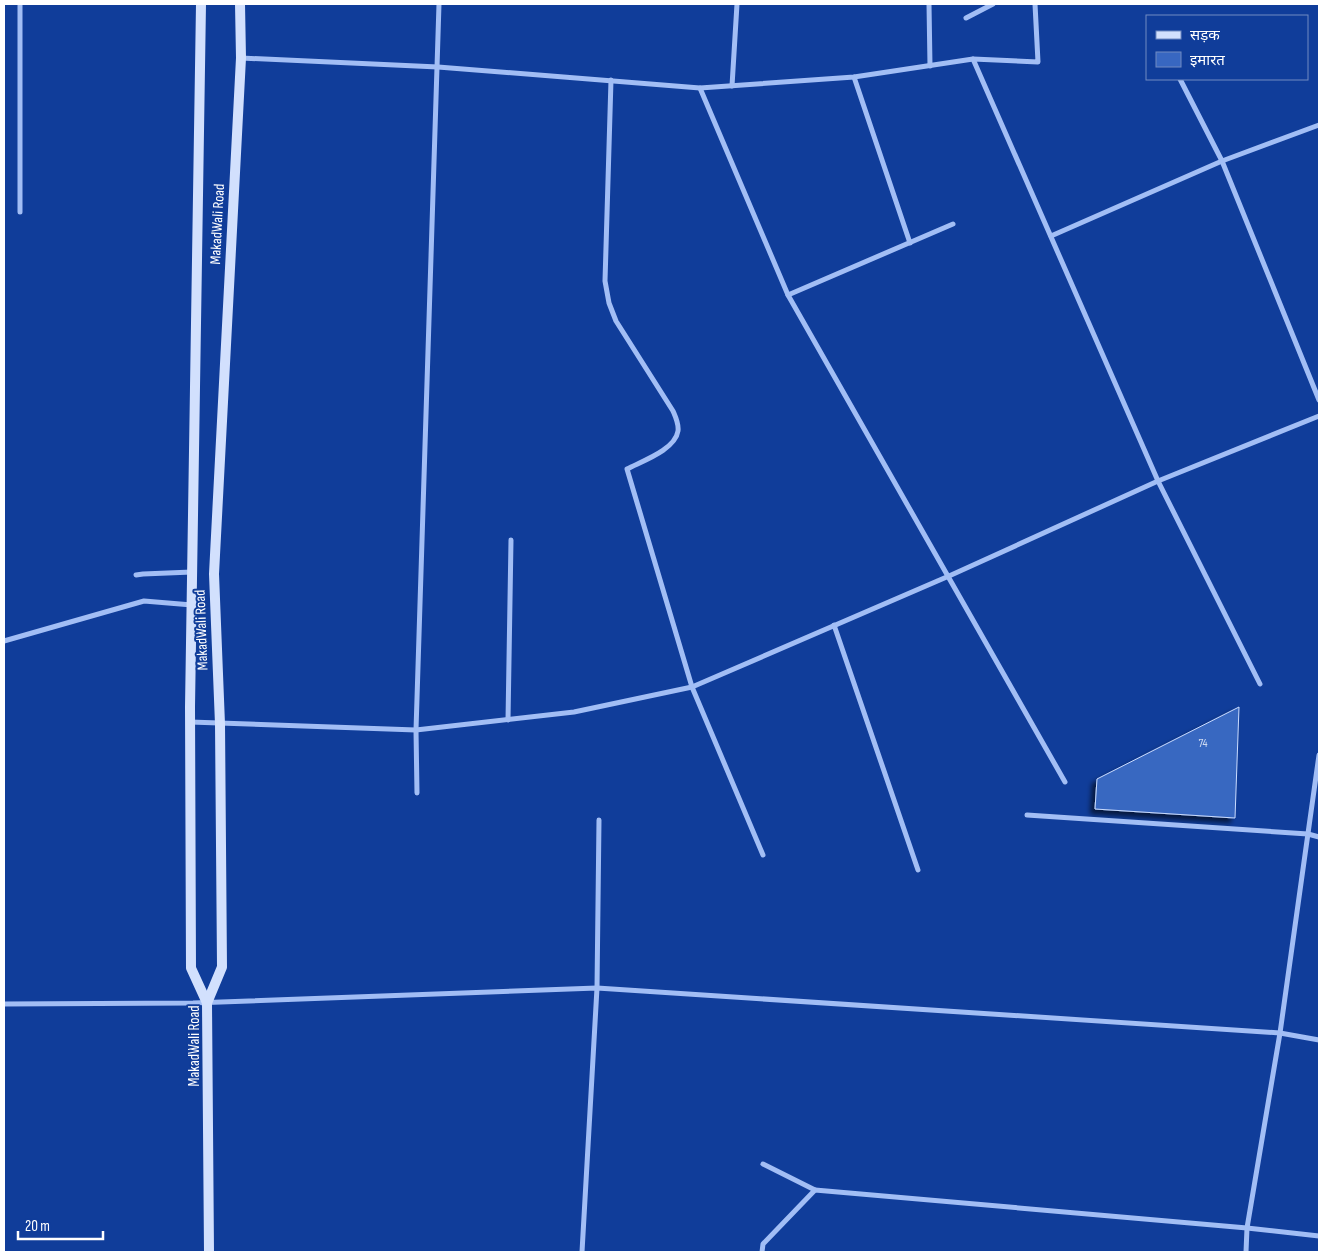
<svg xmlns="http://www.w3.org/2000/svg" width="1323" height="1256" font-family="'Sofia Sans Condensed','Noto Sans Devanagari',sans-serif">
<defs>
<filter id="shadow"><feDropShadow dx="-4.5" dy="4.5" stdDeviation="2.5" flood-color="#0009"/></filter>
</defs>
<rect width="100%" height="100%" fill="#103d9a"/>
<path fill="#3867c1" stroke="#cadcfe" filter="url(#shadow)" d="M1239,707L1235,818L1095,809L1097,779Z"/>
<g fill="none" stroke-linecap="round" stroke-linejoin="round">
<g stroke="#a2bef5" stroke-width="5">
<path d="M20,4V212"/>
<path d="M929,4L930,66"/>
<path d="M966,18L993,4"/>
<path d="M241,58L438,67L700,88L854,77L973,59L1038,62L1035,4"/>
<path d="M973,59L1158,481L1260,684"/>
<path d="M854,77L910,243"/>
<path d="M1180,79L1222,161L1319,400"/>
<path d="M611,80L605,281L609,303L616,321L673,411C676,418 679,424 678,431C675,450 642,461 627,469L692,687L763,855"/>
<path d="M732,86L737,4"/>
<path d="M700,88L788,295L1065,782"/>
<path d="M1051,236L1222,161L1319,125"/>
<path d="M788,295L953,224"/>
<path d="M136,575L143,574L192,572"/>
<path d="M834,625L918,870"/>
<path d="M4,641L144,601L192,605"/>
<path d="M508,720L511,540"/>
<path d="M190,722L416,730L574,712L692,687L949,576L1158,481L1319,416"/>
<path d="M417,793L416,730L439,4"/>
<path d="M1027,815L1308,834L1319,837"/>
<path d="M4,1004L193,1003L597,988L1280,1033L1319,1040"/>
<path d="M763,1164L815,1190"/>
<path d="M582,1252L597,988L599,820"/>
<path d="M762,1252L763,1244L815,1190L1247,1228L1319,1236"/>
<path d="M1246,1252L1247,1228L1280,1033L1319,755"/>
</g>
<g stroke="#d2e0fd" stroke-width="10">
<path d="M201,4L190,707L191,968L207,1003"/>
<path d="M209,1252L207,1003L222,967L220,724L214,574L241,58L240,4"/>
</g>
</g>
<g text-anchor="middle" stroke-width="4" stroke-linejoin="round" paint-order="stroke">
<g font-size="12" fill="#cdd9f0">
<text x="1203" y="747">74</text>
</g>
<g font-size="15" fill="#fff" stroke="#103d9a">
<text transform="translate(217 224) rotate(-87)" y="5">MakadWali Road</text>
<text transform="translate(201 630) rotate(-92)" y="5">MakadWali Road</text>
<text transform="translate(194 1046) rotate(-90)" y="5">MakadWali Road</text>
</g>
</g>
<rect width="1323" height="1256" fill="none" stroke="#ffffff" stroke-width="10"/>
<rect x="1146" y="15" width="162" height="65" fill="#103d9a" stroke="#708bc2"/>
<rect x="1156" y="31" width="25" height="8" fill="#d2e0fd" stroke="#708bc2"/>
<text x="1190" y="40" font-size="15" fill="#ffffff">सड़क</text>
<rect x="1156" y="52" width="25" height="15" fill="#3867c1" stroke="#708bc2"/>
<text x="1190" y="65" font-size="15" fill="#ffffff">इमारत</text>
<path d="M18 1231v8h85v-8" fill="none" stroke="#ffffff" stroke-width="2.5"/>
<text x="25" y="1231" font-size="15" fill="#ffffff" stroke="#103d9a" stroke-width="4" paint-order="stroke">20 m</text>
</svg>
